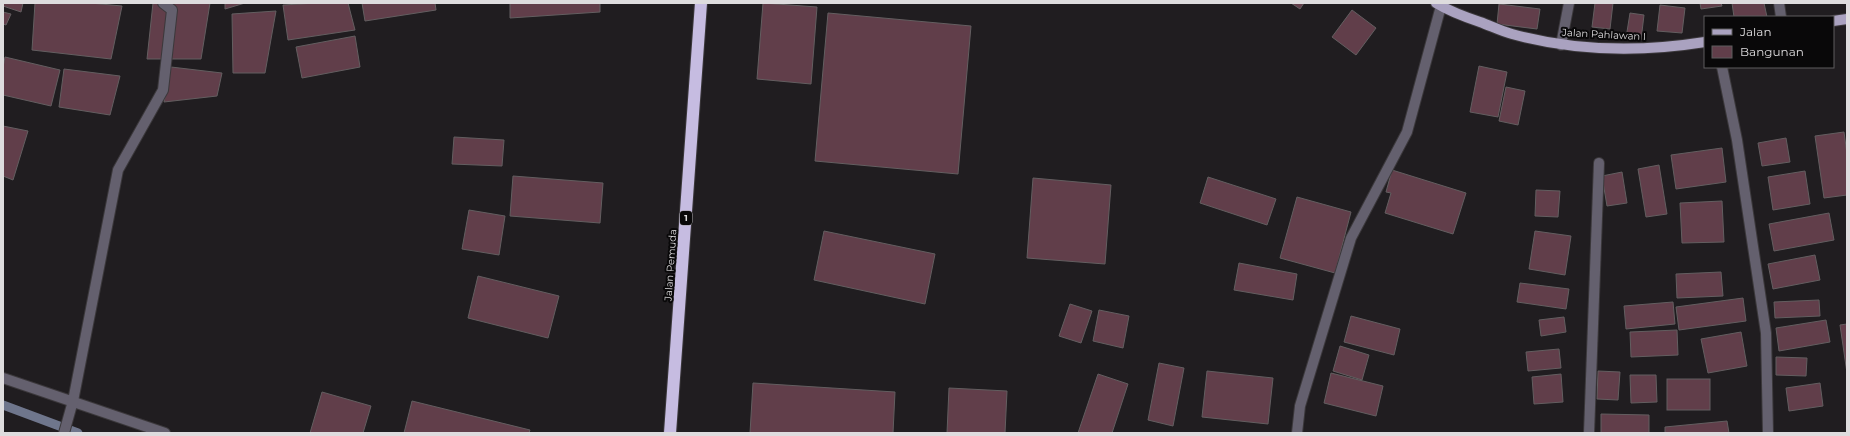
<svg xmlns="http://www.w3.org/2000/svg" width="1850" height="436" font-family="Montserrat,sans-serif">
<rect width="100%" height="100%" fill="#201d20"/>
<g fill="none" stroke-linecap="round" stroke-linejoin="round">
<path stroke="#6f768c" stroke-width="9" d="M3,405L78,433"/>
</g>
<g fill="#613e4a" stroke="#635e60">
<path d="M3,3H23L21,12L3,6Z"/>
<path d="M35,3H90L122,6L111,59L32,50Z"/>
<path d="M153,3H210L201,59H147Z"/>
<path d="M225,3H245L225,9Z"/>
<path d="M317,3H348L355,30L288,40L283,5Z"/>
<path d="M362,3H435L436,10L365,21Z"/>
<path d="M510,3H600V12L510,18Z"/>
<path d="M763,3L817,7L811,84L757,79Z"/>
<path d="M1291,3H1304L1300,9Z"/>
<path d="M1595,3H1613L1610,29L1592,27Z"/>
<path d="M1700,3H1721L1722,6L1701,9Z"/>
<path d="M1732,3H1764L1767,17H1734Z"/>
<path d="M1499,4L1540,9L1537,29L1497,24Z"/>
<path d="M1660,5L1685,8L1682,33L1657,31Z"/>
<path d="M1352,10L1376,28L1356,55L1332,37Z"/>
<path d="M276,11L265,73H233L232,14Z"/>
<path d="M3,12L11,14L6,25L3,24Z"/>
<path d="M828,13L971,26L958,174L815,161Z"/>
<path d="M1630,13L1644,15L1641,40L1626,38Z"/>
<path d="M355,36L360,67L302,78L296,47Z"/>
<path d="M5,57L60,70L51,106L3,95V67Z"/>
<path d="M1479,66L1507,72L1498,117L1470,112Z"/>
<path d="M171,67L222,73L217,96L164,102Z"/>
<path d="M64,69L120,76L110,115L59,107Z"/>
<path d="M1506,87L1525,91L1518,125L1499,121Z"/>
<path d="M3,126L28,131L13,180L3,176Z"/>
<path d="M1844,132L1847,154V195L1824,198L1815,136Z"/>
<path d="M454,137L504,140L502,166L452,164Z"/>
<path d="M1786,138L1790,162L1762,166L1758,143Z"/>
<path d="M1722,148L1726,182L1676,189L1671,155Z"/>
<path d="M1659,165L1667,214L1646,217L1638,169Z"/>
<path d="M1392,170L1466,193L1453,234L1385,213L1391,193L1386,192Z"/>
<path d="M1805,171L1810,204L1773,210L1768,177Z"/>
<path d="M1622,172L1627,203L1607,206L1602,176Z"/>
<path d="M513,176L603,183L600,223L510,216Z"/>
<path d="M1208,177L1276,199L1267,225L1200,203Z"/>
<path d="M1033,178L1111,185L1105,264L1027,258Z"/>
<path d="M1536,190L1560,191L1558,217L1535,216Z"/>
<path d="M1297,197L1351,212L1335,273L1280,258Z"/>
<path d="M1722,201L1724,242L1682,243L1680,203Z"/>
<path d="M469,210L505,216L499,255L462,249Z"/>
<path d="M1829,213L1834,240L1774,251L1769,224Z"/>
<path d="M824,231L935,254L925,304L814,280Z"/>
<path d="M1535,231L1571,236L1565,275L1529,269Z"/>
<path d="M1815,255L1820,280L1773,289L1768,264Z"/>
<path d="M1239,263L1297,274L1293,300L1234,290Z"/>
<path d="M1721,272L1723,296L1677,298L1676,274Z"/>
<path d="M478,276L559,296L548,338L468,318Z"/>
<path d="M1520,283L1569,289L1566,309L1517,302Z"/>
<path d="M1743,298L1746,321L1679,330L1676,307Z"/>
<path d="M1819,300L1820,316L1775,318L1774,302Z"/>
<path d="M1673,302L1675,324L1626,329L1624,306Z"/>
<path d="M1070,304L1092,311L1081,343L1059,336Z"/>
<path d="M1099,310L1129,316L1123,348L1093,341Z"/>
<path d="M1351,316L1400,329L1394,355L1344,342Z"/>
<path d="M1564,317L1566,332L1541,336L1539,320Z"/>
<path d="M1826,320L1830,342L1779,351L1776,328Z"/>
<path d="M1847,324V373L1840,325Z"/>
<path d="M1677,330L1678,355L1631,357L1630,332Z"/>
<path d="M1741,332L1747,366L1708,373L1701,339Z"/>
<path d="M1340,346L1369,355L1362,380L1333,371Z"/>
<path d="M1559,349L1561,368L1528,371L1526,352Z"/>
<path d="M1776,357L1807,358L1806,376L1776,375Z"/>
<path d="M1159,363L1184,368L1173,426L1148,420Z"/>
<path d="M1207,371L1273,378L1268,424L1202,417Z"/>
<path d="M1598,371L1620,372L1618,400L1597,399Z"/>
<path d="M1331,373L1383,386L1376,416L1324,403Z"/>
<path d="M1098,374L1128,384L1112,433H1078Z"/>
<path d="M1561,374L1563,402L1534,404L1532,377Z"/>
<path d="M1630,375H1656L1657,402L1631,403Z"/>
<rect x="1667" y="379" width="43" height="31"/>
<path d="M753,383L895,392L893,433H750Z"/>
<path d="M1820,383L1823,406L1789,411L1786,388Z"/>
<path d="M949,388L1007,391L1005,433H947Z"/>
<path d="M322,392L371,406L363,433H310Z"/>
<path d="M412,401L530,430L529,433H404Z"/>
<path d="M1601,414L1649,415V433H1601Z"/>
<path d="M1727,421L1729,433H1665V427Z"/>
</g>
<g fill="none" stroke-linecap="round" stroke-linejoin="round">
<g stroke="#3b383b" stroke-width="12">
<g id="minor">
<path d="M1779,3L1781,17"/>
<path d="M1561,45L1569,3"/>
<path d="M1722,67L1737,140L1766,333L1768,433"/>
<path d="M3,378L165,433"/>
<path d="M64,433L73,401L118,170L163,90L172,10L163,3"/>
<path d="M1297,433L1300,406L1351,238L1407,132L1441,6"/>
<path d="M1589,433L1599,163"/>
</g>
</g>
<g stroke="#3b383b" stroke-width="12">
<g id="major">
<path d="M1436,3C1449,11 1465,17 1480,22C1491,26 1501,31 1512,34C1574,51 1642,52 1705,42"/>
<path d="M1833,21L1847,19"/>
</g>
</g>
<g stroke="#3b383b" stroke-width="14">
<path id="highway" d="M670,433L701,3"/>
</g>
<use href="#minor" stroke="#64606e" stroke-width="10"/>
<use href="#major" stroke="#aaa2c0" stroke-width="10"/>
<use href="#highway" stroke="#c6bce1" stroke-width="12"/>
</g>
<g text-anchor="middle" stroke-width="4" stroke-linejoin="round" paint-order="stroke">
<rect fill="#090809" stroke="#9e9c9e" stroke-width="1" x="680" y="211" width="12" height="14" rx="3"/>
<g font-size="9" font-weight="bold" fill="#dedcde">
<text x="686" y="221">1</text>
</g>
<g font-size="10" fill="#dedcde" stroke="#090809">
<text transform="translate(1604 34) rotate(3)" y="4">Jalan Pahlawan I</text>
<text transform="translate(670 265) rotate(-86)" y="4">Jalan Pemuda</text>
</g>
</g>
<rect width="1850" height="436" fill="none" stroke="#dedcde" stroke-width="8"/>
<rect x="1704" y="16" width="130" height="52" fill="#090809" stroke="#5e5d5e"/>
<rect x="1712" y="29" width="20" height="6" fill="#aaa2c0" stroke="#5e5d5e"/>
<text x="1740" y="36" font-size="12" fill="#dedcde">Jalan</text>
<rect x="1712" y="46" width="20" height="12" fill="#613e4a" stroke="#5e5d5e"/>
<text x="1740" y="56" font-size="12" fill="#dedcde">Bangunan</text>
</svg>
